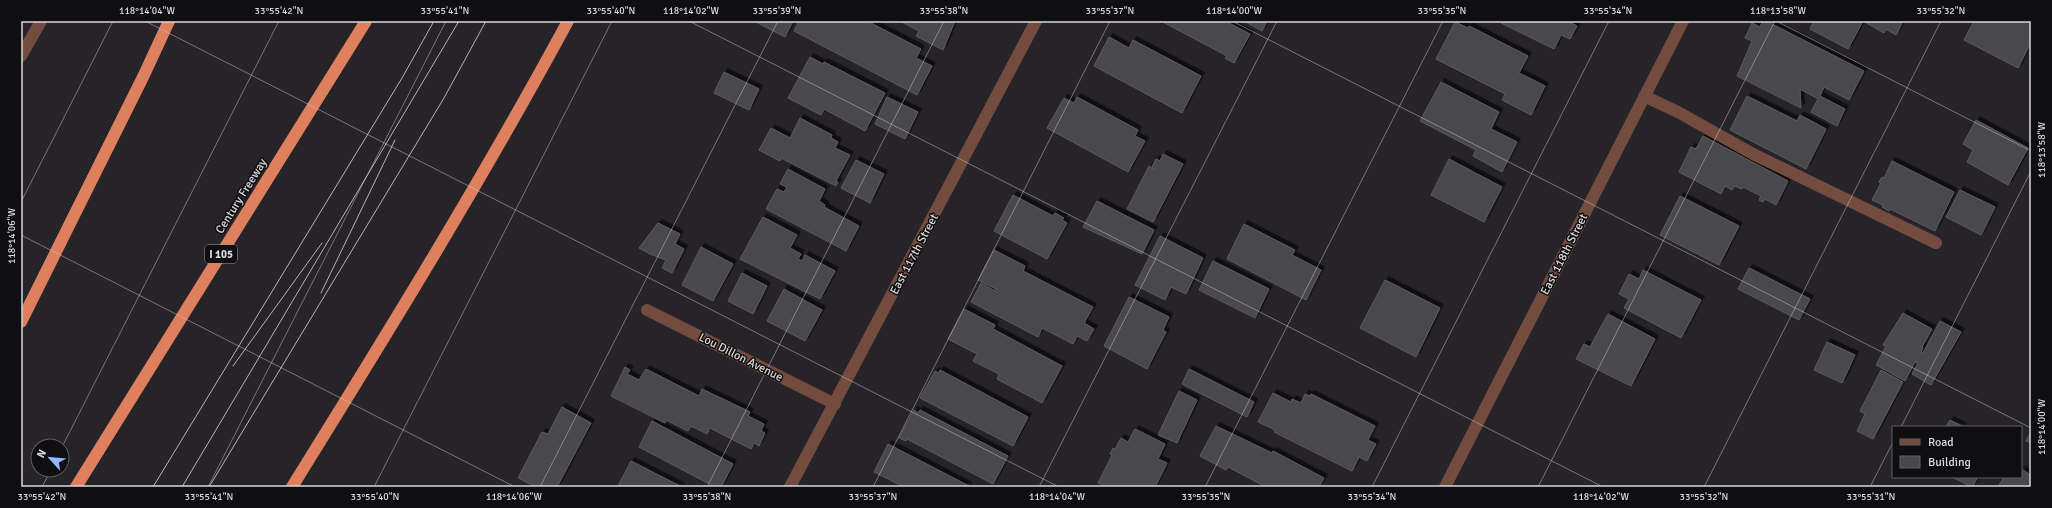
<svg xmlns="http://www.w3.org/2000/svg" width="2052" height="508" font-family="Signika,sans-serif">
<defs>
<filter id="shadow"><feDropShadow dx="3.5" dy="-3.5" stdDeviation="0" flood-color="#0009"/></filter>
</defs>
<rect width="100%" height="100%" fill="#262428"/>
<g fill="#49484c" stroke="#5c5c60" filter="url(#shadow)">
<path d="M754,21H793L785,37Z"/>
<path d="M799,21H867L921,49L916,58L932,66L917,95L794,31Z"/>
<path d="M900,21H955L943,50L916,36L919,31Z"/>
<path d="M1161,21H1225L1250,34L1234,63L1225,58L1227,56Z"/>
<path d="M1244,21H1267L1262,31Z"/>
<path d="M1502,21H1568L1577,26L1570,39L1561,35L1554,49L1501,23Z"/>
<path d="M1763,21H1766L1864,71L1849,100L1824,87L1820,96L1845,109L1837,126L1811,112L1818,99L1800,89L1801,108L1737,76L1752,41L1745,38L1752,23L1760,27Z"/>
<path d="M1814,21H1903L1896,35L1886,29L1884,33L1863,21L1848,49L1810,29Z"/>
<path d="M1974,21H2031V42L2018,68L1964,40Z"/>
<path d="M1455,22L1468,28L1469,26L1528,56L1519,73L1545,86L1531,115L1502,100L1505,94L1436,59Z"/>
<path d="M1109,37L1129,48L1133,40L1201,76L1182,113L1094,66Z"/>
<path d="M810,57L823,64L824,62L885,93L865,131L824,109L821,115L788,98Z"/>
<path d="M724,72L759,89L749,110L714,93Z"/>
<path d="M1441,82L1499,112L1491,129L1517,142L1502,172L1473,156L1476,150L1420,121Z"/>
<path d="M1747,96L1797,121L1800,115L1826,129L1806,169L1730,130Z"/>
<path d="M887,97L918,112L905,139L875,124Z"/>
<path d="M1077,97L1138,130L1135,136L1145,141L1128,172L1047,128L1064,98L1074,103Z"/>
<path d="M800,118L832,135L831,138L838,142L835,148L850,155L836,181L838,182L836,186L781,158L780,161L759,150L771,128L790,138Z"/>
<path d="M1976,120L2028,148L2008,185L1967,162L1973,150L1963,144Z"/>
<path d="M1703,136L1788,181L1776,205L1765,199L1763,202L1759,200L1761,196L1743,187L1742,189L1734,186L1732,190L1725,186L1721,194L1679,172L1691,147L1696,149Z"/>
<path d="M1163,154L1183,164L1153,222L1127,209L1149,166L1155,170L1152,167L1156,159L1160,161Z"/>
<path d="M1449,159L1502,187L1484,222L1431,195Z"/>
<path d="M856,160L884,174L870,203L841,188Z"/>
<path d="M1892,161L1954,192L1935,231L1890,209L1889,211L1882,207L1883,205L1872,200L1881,183L1879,182L1882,177L1884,178Z"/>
<path d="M788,169L825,189L819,201L825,205L824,207L859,226L846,251L766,209L777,189L784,192L787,187L780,184Z"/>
<path d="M1960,190L1995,207L1981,235L1946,217Z"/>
<path d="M1013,195L1053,216L1055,213L1064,218L1062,220L1067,223L1047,259L994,231Z"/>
<path d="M1680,196L1739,226L1719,265L1660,235Z"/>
<path d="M1097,201L1154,230L1142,254L1083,227Z"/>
<path d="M763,217L797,235L790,248L801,254L798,259L802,261L805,255L835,271L820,299L740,259Z"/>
<path d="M658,223L680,234L675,244L684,249L672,273L662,268L666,260L650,254L639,248Z"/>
<path d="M1244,224L1295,250L1292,255L1321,270L1306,300L1227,259Z"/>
<path d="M1160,236L1203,258L1186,294L1171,287L1165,300L1135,285Z"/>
<path d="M701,247L733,264L713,301L682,285Z"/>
<path d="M994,250L1025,266L1023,271L1093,307L1084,323L1094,329L1087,341L1077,336L1073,344L1042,328L1038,337L971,302L981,283L995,291L996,289L978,280Z"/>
<path d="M1213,261L1269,289L1255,318L1199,290Z"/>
<path d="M1749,268L1810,299L1799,320L1738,289Z"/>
<path d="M1643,270L1701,300L1681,338L1624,308L1629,299L1619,294L1629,274L1639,279Z"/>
<path d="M742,273L767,286L753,314L728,301Z"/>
<path d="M1385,280L1440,308L1416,357L1360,328Z"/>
<path d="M784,289L822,310L805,341L767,321Z"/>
<path d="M1129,297L1169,317L1163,330L1166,332L1147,369L1104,346Z"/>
<path d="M964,309L995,325L993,329L1062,366L1042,403L997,379L999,374L973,361L977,354L948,339Z"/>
<path d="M1903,313L1932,329L1922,347H1923L1921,352L1923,353L1940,321L1961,332L1931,385L1912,374L1918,363L1915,362L1905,381L1876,365L1886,346L1883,345Z"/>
<path d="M1608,314L1655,339L1631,386L1576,359L1584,344L1590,347Z"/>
<path d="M1827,342L1855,355L1842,383L1814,370Z"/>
<path d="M625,367L630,370L627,374L639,380L646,369L699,396L702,389L750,412L748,416L764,424L761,431L765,433L759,446L754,443L751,449L710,428L707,434L691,426L688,431L666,420L665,423L611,396Z"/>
<path d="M1189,369L1254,402L1247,417L1182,384Z"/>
<path d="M940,370L1028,417L1013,446L920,398L935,371L939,373Z"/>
<path d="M1881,370L1903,382L1873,439L1857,431L1865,414L1860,411Z"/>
<path d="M1179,391L1197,400L1177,443L1158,435Z"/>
<path d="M1273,393L1291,402L1292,399L1301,403L1305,394L1310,396L1311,394L1375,426L1368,440L1376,444L1367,461L1359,457L1352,471L1274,432L1275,430L1258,422Z"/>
<path d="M562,407L591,423L557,487H536L518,478L542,432L548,434Z"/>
<path d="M914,410L918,413L920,410L1008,456L993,484L907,439L906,441L899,438Z"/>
<path d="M1950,420L1964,427H1946Z"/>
<path d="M652,421L733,464L721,487H715L639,447Z"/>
<path d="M1216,426L1272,453L1273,451L1324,478L1319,487H1266L1228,467L1226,470L1200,456Z"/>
<path d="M1135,429L1165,444L1158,459L1167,463L1155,487H1107L1098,483L1112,455L1110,454L1113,448L1115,449L1121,438L1128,442Z"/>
<path d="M2031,432V443L2026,441Z"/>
<path d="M888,444L969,486L968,487H904L874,472Z"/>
<path d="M631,461L682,487L618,486Z"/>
<path d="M2021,469L2031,475V487H1998L2004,477H2021Z"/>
<path d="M1952,477H1978L1972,487Z"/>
</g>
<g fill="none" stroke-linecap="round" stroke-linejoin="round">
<g stroke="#734c3f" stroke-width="12">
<path d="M21,56L41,21"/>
<path d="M1644,96L1678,112L1753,154L1936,243"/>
<path d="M647,310L835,404"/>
<path d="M790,487L1036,21"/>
<path d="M1445,487L1683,21"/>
</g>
<g stroke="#de7f5d" stroke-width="12">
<path d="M21,322L144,75L169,21"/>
<path d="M76,487L366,21"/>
<path d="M292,487C387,334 482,180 568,21"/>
</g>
<g stroke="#b5b4b7" stroke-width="1">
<path d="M321,293L395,140"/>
<path d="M233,366L322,243"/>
<path d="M153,487L402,78L434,21"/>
<path d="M182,487L459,21"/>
<path d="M209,487L444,98L486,21"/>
</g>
</g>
<path fill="none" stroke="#d9d8db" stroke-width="1" stroke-opacity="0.45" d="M145,21L1059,487M689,21L1603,487M1232,21L2031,428M1776,21L2031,151M21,202L113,21M21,235L515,487M1901,427L2031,171M62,447L279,21M42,487L51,470M208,487L446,21M374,487L612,21M540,487L778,21M707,487L944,21M873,487L1110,21M1039,487L1277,21M1205,487L1443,21M1372,487L1609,21M1538,487L1775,21M1704,487L1941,21M1870,487L1893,442"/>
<g text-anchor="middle" stroke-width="3" stroke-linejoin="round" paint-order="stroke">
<rect fill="#0f0e10" stroke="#9c9b9e" stroke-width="1" x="205" y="245" width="32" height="18" rx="3"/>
<g font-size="11" font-weight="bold" fill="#d9d8db">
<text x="221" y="258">I 105</text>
</g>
<g font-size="12" fill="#d9d8db" stroke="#0f0e10">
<text transform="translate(241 196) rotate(-58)" y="4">Century Freeway</text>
<text transform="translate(914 254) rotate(-62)" y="4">East 117th Street</text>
<text transform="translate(1564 254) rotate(-63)" y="4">East 118th Street</text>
<text transform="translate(741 357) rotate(27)" y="4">Lou Dillon Avenue</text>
</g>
</g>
<rect width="2052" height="508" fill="none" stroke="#0f0e10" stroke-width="44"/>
<rect x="1892" y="426" width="130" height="52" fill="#0f0e10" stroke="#605f61"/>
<rect x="1900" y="439" width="20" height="6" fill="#734c3f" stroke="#605f61"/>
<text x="1928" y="446" font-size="12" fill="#d9d8db">Road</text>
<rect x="1900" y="456" width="20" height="12" fill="#49484c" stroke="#605f61"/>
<text x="1928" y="466" font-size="12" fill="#d9d8db">Building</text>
<g transform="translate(50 458) rotate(297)"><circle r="19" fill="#0f0e10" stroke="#605f61"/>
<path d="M0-3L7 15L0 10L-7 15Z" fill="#94b7fd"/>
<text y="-6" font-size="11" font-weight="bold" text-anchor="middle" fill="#d9d8db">N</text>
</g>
<rect x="22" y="22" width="2008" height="464" fill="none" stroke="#d9d8db" stroke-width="1.5"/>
<g font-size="10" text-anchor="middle" fill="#d9d8db">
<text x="147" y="14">118°14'04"W</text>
<text x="279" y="14">33°55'42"N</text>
<text x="445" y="14">33°55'41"N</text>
<text x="611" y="14">33°55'40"N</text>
<text x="691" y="14">118°14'02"W</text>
<text x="777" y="14">33°55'39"N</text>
<text x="944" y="14">33°55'38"N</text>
<text x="1110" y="14">33°55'37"N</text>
<text x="1234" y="14">118°14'00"W</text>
<text x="1442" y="14">33°55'35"N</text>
<text x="1608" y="14">33°55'34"N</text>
<text x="1778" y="14">118°13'58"W</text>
<text x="1941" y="14">33°55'32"N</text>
<text transform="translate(2041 150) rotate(-90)" y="4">118°13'58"W</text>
<text transform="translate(11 236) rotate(-90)" y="4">118°14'06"W</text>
<text transform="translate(2041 427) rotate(-90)" y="4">118°14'00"W</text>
<text x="42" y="500">33°55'42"N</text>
<text x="209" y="500">33°55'41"N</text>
<text x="375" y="500">33°55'40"N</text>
<text x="514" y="500">118°14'06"W</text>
<text x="707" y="500">33°55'38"N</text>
<text x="873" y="500">33°55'37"N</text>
<text x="1057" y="500">118°14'04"W</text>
<text x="1206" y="500">33°55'35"N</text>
<text x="1372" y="500">33°55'34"N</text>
<text x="1601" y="500">118°14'02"W</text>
<text x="1704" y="500">33°55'32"N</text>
<text x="1871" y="500">33°55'31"N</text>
</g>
</svg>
